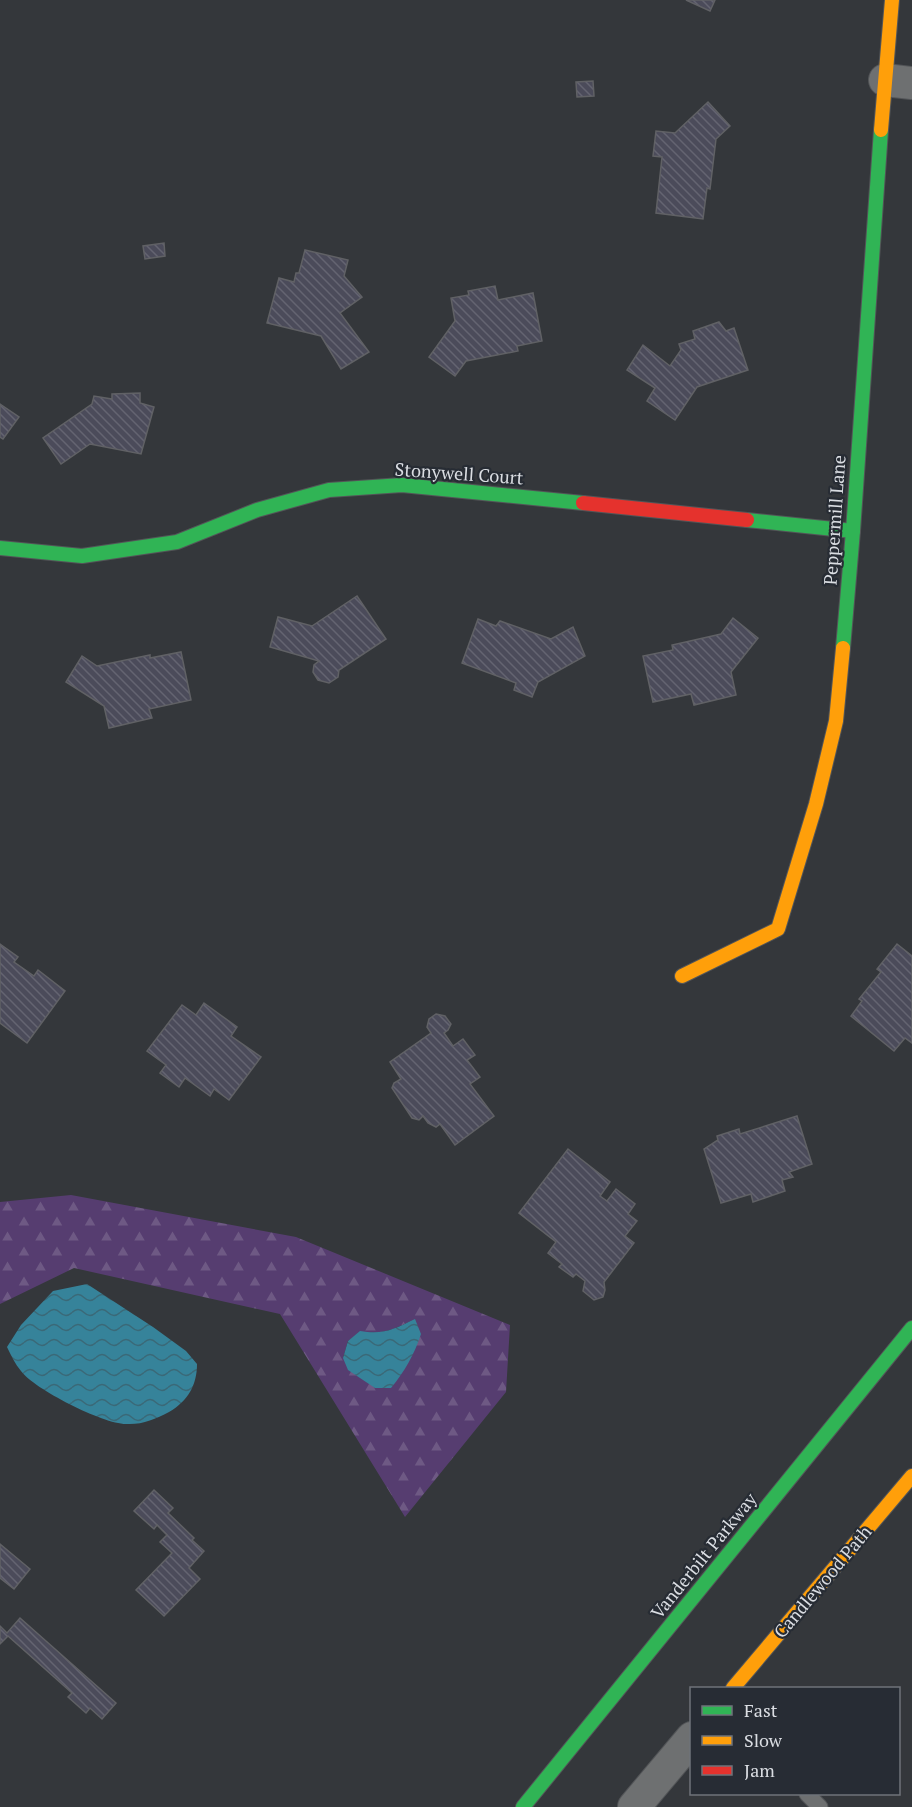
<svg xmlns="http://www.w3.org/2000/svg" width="912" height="1807" font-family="'PT Serif',serif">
<defs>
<pattern id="forest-firs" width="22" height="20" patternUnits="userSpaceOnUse" patternTransform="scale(1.5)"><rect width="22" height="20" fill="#563d70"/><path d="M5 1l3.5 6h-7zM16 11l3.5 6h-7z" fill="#6e5984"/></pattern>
<pattern id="water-waves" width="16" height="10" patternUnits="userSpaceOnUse" patternTransform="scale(1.5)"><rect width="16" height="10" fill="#36839a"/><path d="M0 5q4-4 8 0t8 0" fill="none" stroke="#3a6978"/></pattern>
<pattern id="building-back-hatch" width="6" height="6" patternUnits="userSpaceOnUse" patternTransform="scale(1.5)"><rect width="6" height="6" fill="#4b4b5a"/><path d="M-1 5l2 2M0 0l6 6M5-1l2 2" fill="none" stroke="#646471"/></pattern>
</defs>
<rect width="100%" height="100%" fill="#34373b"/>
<path fill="url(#forest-firs)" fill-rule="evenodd" d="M71,1195L296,1237L510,1325L506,1392L405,1517L280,1314L74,1268L0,1304V1202ZM415,1319L343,1358L348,1341L360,1332C384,1335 394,1329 415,1319Z"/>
<g fill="url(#water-waves)">
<path d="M87,1284L153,1327L186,1351L197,1364C197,1385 188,1401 169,1412C155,1419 142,1425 126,1424C103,1424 34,1389 21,1371C15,1364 11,1355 7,1347L21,1325L53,1291Z"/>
<path d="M415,1319L421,1334C414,1355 405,1371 391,1388H375L348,1370L343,1358L348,1341L360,1331C384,1335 394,1329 415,1319Z"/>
</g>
<g fill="url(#building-back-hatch)" stroke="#606165" stroke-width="1.5">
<path d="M686,0H715L710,11Z"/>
<path d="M593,81L594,96L577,97L576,82Z"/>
<path d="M708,102L730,126L716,139L710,189L707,188L703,219L656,213L662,157L653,156L656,131L675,133Z"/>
<path d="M164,243L165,256L145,259L143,246Z"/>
<path d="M305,250L348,260L344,276L362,297L340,313L369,352L341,369L321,336L267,323L279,278L294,282L296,273H299Z"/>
<path d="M495,286L498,300L533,293L542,341L517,346L518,351L466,361L455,376L429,357L455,321L451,298L469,295L468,291Z"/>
<path d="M719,322L726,331L734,328L748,370L697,387L675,420L647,401L655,388L627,370L643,345L670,366L681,350L679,344L695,339L693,331Z"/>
<path d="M140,393V403L154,407L141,454L90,444L61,464L43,438L92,404L94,396L112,399V394Z"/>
<path d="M0,404L19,417L3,439L0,437Z"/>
<path d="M357,596L386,639L339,670L338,677L329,683L318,680L313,672L314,665L319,661L270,647L278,617L312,626Z"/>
<path d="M733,618L758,638L731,672L736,695L694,705L691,694L653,702L643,656L673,650L672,645L721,634Z"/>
<path d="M478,619L496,626L500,621L551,639L573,627L585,656L538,682L532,697L514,690L516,683L462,663Z"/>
<path d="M181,652L191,700L149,709L152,718L109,728L104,706L66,682L82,656L97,666L150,655V658Z"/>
<path d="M0,944L18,957L14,962L34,976L38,970L65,991L27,1043L0,1023Z"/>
<path d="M897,944L912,956V1043L905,1038L894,1051L851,1016L862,1001L859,999L881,972L877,969Z"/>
<path d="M204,1003L237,1027L231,1036L261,1057L229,1100L214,1089L210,1096L185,1078L179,1087L160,1073L166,1065L147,1051L182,1005L196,1015Z"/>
<path d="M436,1014L445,1016L451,1024L448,1030L444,1033L453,1046L463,1039L475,1055L467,1060L480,1077L470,1084L494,1116L455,1145L440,1124L436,1127L428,1123L423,1116L419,1120L412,1118L392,1088L394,1083L401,1079L390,1062L431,1033L427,1027L429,1019Z"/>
<path d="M797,1116L812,1164L789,1172L793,1177L782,1180L785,1191L753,1202L751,1194L721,1203L704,1149L718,1140L717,1136L739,1129L740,1134Z"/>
<path d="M568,1149L610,1182L600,1196L607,1201L616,1189L635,1204L628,1214L637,1221L625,1236L634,1243L604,1282L605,1290L603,1297L594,1300L583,1291L585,1281L576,1274L573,1277L559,1267L562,1264L548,1253L556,1242L519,1213Z"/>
<path d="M154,1490L173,1508L168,1513L194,1538L192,1540L204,1551L189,1568L200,1579L164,1616L136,1590L172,1553L160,1542L167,1535L157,1525L154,1529L134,1511Z"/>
<path d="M0,1544L30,1569L14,1589L0,1578Z"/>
<path d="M20,1618L116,1703L102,1719L90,1708L86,1713L68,1697L72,1693L8,1636L0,1644V1626L7,1633Z"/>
</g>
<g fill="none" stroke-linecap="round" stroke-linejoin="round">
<g stroke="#535558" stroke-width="17">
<path id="lane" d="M807,1794L820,1807"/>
</g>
<g stroke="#535558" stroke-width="34">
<g id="street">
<path d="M885,80L912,83"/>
<path d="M634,1807L692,1738"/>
</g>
</g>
<g stroke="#535558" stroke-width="16">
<g id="fast">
<path d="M747,520L853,531"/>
<path d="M0,548L82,556L177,542L257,510L329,490L402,485L583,503"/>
<path d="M843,648L853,531L881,130"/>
<path d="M523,1807L912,1328"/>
</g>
</g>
<g stroke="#535558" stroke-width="16">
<g id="slow">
<path d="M881,130L892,0"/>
<path d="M682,976L778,929L816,804L836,721L843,648"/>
<path d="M733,1688L912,1476"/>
</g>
</g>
<g stroke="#535558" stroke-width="16">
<path id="jam" d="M583,503L747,520"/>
</g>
<use href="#lane" stroke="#6e7071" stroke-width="15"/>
<use href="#street" stroke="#6e7071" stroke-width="32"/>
<use href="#fast" stroke="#30b455" stroke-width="14"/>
<use href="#slow" stroke="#ff9f0a" stroke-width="14"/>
<use href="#jam" stroke="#e5322d" stroke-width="14"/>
</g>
<g text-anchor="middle" stroke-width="4.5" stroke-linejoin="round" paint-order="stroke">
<g font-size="18" fill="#dadde2" stroke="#272c34">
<text transform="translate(459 474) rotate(4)" y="6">Stonywell Court</text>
<text transform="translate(835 520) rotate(-86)" y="6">Peppermill Lane</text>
<text transform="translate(704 1556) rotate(-51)" y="6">Vanderbilt Parkway</text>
<text transform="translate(823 1582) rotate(-50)" y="6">Candlewood Path</text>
</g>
</g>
<rect x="690" y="1687" width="210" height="108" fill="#272c34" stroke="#6f737a" stroke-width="1.5"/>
<rect x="702" y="1706" width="30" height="9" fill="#30b455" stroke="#6f737a" stroke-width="1.5"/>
<text x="744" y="1717" font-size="18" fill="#dadde2">Fast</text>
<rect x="702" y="1736" width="30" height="9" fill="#ff9f0a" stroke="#6f737a" stroke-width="1.5"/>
<text x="744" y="1747" font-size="18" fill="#dadde2">Slow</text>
<rect x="702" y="1766" width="30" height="9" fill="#e5322d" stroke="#6f737a" stroke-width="1.5"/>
<text x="744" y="1777" font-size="18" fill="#dadde2">Jam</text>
</svg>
